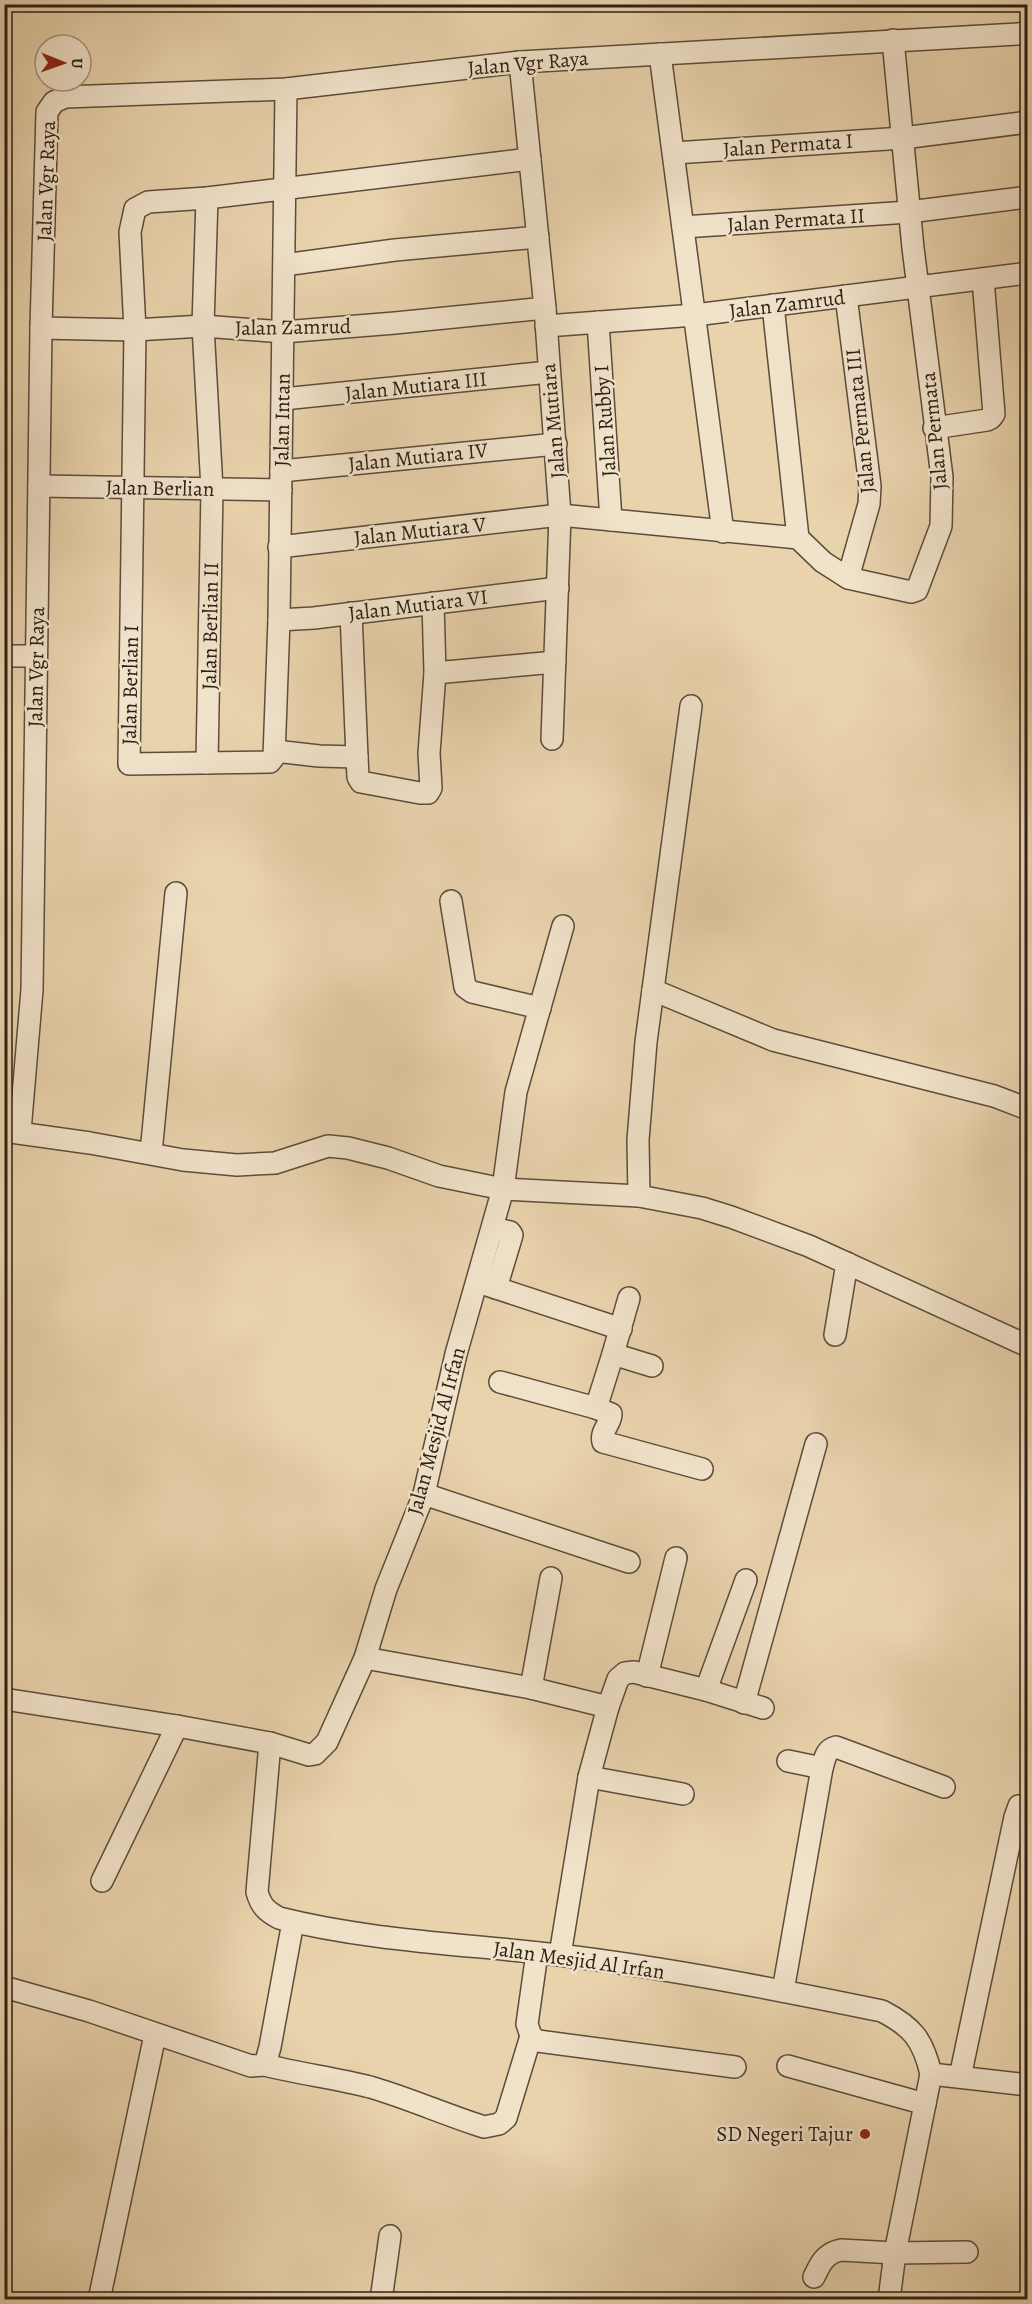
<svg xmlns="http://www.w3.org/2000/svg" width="1032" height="2304" font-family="Alegreya,serif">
<rect width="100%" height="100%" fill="#e9d3ad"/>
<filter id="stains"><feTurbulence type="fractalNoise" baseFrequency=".00333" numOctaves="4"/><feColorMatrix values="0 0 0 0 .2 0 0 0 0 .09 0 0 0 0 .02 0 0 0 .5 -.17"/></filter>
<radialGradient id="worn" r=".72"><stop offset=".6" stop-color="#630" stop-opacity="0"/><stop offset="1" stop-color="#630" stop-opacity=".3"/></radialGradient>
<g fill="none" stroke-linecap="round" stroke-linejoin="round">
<g stroke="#5c4d3b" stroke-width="24">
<g id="minor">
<path d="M660,54L723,532"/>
<path d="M520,62L545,308L560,515L552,739"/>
<path d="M286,89L279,620L274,757L270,762L129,764L135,330L130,232L135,209L148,202L207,198L530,159"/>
<path d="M674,153L903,138L1028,122"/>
<path d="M207,198L203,326L212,489L207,763"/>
<path d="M683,227L909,212L1028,197"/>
<path d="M284,265L395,250L538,237"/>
<path d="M846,296L870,486L869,504L848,578"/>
<path d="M773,305L798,538"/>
<path d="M598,322L611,520"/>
<path d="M546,326L695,315L1028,273"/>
<path d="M41,328L135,330L203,326L283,332L395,323L545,308"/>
<path d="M283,399L549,372"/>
<path d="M934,428L987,420L991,418L994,414L983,279"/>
<path d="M281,471L556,444"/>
<path d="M39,486L281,490"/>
<path d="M279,547L560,515L798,538L823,562L848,578L911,592L917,590L941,526L942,477L913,248L893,40"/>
<path d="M279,620L314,618L558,588"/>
<path d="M4,656H36"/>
<path d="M435,673L555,662"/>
<path d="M275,751L319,756L357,757L351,613"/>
<path d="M357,757L358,777L361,782L420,793H428L431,788L429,753L435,673L433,603"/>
<path d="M451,901L465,987L472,992L540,1008"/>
<path d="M653,990L773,1040L994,1096L1028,1109"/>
<path d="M4,1131L90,1143L183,1160L237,1165L275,1163L328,1146L348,1148L388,1158L439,1176L503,1189L639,1196L702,1208L731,1217L809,1246L1028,1346"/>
<path d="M20,1131L32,990L41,328L47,112L54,102L65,97L286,89L520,62L1018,34L1028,32"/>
<path d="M151,1153L176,893"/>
<path d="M639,1196L638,1140L646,1042L691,706"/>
<path d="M493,1228L510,1232L512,1235L496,1288"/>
<path d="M478,1282L621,1329"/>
<path d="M629,1298L613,1354L652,1366"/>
<path d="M835,1335L847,1263"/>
<path d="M500,1382L596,1408L613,1354"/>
<path d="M596,1408L611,1414C611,1424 600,1431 603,1442L702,1469"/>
<path d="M424,1494L629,1562"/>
<path d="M365,1658L531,1688L608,1707L618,1679L625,1673L634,1672L706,1690L763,1708"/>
<path d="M647,1676L676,1558"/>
<path d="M531,1688L551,1578"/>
<path d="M706,1690L746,1580"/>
<path d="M4,1699L177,1726L270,1743L257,1892C261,1906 266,1911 279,1918C370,1941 465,1944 559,1955C667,1968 775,1989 882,2011C913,2027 923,2040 931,2074L1028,2085"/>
<path d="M744,1703L816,1444"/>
<path d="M270,1743L309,1755L315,1754L327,1742L365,1658L386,1589L424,1494L456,1354L503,1189L516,1092L563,926"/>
<path d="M822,1768C825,1759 825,1750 836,1747L944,1787"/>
<path d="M589,1777L683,1794"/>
<path d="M102,1881L177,1726"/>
<path d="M537,1953L527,2024L531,2036L538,2041L735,2067"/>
<path d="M560,1955L589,1777L608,1707"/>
<path d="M4,1987L89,2011L251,2066L265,2065L270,2047L293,1922"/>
<path d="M783,1991L822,1768L788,1761"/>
<path d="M265,2065C300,2074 335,2078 370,2087C408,2098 446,2115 484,2127L499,2124L506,2118L531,2036"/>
<path d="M788,2066L925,2104"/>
<path d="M960,2077L1015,1817L1019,1806L1028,1805"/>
<path d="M814,2277C820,2264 825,2253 841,2250L895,2253L967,2252"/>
<path d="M99,2300L155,2035"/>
<path d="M381,2300L390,2236"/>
<path d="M889,2300L895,2253L931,2074"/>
</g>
</g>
<use href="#minor" stroke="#f1e2ca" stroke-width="21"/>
</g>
<circle fill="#8f2418" stroke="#f1e2ca" stroke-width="2" cx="865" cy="2134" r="6"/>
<g text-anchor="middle" stroke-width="5" stroke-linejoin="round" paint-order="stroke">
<g font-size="21" fill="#2d2015" stroke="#f1e2ca">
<text transform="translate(528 63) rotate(-5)" y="7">Jalan Vgr Raya</text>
<text transform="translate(788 145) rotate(-4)" y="7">Jalan Permata I</text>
<text transform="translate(46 181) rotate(-88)" y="7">Jalan Vgr Raya</text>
<text transform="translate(796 220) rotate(-4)" y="7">Jalan Permata II</text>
<text transform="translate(787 304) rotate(-7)" y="7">Jalan Zamrud</text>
<text transform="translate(293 327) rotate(-1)" y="7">Jalan Zamrud</text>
<text transform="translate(416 386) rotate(-6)" y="7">Jalan Mutiara III</text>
<text transform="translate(282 420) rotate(-89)" y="7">Jalan Intan</text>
<text transform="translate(553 421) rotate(-95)" y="7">Jalan Mutiara</text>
<text transform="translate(605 421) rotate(-94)" y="7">Jalan Rubby I</text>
<text transform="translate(860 421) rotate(-96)" y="7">Jalan Permata III</text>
<text transform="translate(934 431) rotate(-96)" y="7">Jalan Permata</text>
<text transform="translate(418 457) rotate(-6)" y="7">Jalan Mutiara IV</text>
<text transform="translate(160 488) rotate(1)" y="7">Jalan Berlian</text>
<text transform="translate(420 531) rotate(-6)" y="7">Jalan Mutiara V</text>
<text transform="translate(418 605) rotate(-7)" y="7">Jalan Mutiara VI</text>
<text transform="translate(210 626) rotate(-89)" y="7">Jalan Berlian II</text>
<text transform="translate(36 667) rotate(-89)" y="7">Jalan Vgr Raya</text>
<text transform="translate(130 685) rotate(-89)" y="7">Jalan Berlian I</text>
<text transform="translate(436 1431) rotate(-75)" y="7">Jalan Mesjid Al Irfan</text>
<text transform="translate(579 1960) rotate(8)" y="7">Jalan Mesjid Al Irfan</text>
</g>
<g font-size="21" fill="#2d2015" stroke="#f1e2ca" text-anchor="end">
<text x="853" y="2141">SD Negeri Tajur</text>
</g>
</g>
<rect width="1032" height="2304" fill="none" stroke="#e9d3ad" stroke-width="24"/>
<rect x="6" y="6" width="1020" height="2292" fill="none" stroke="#2d2015" stroke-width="3"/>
<rect x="12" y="12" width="1008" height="2280" fill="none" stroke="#2d2015" stroke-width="1.5"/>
<g transform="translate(63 63) rotate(91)"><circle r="28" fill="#f1e2ca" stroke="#a39482" stroke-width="1.5"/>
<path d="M0-4.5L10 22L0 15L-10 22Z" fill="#8f2418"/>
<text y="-9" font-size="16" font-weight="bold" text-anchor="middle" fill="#2d2015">U</text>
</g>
<rect width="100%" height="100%" filter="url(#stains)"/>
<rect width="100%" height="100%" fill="url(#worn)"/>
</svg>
